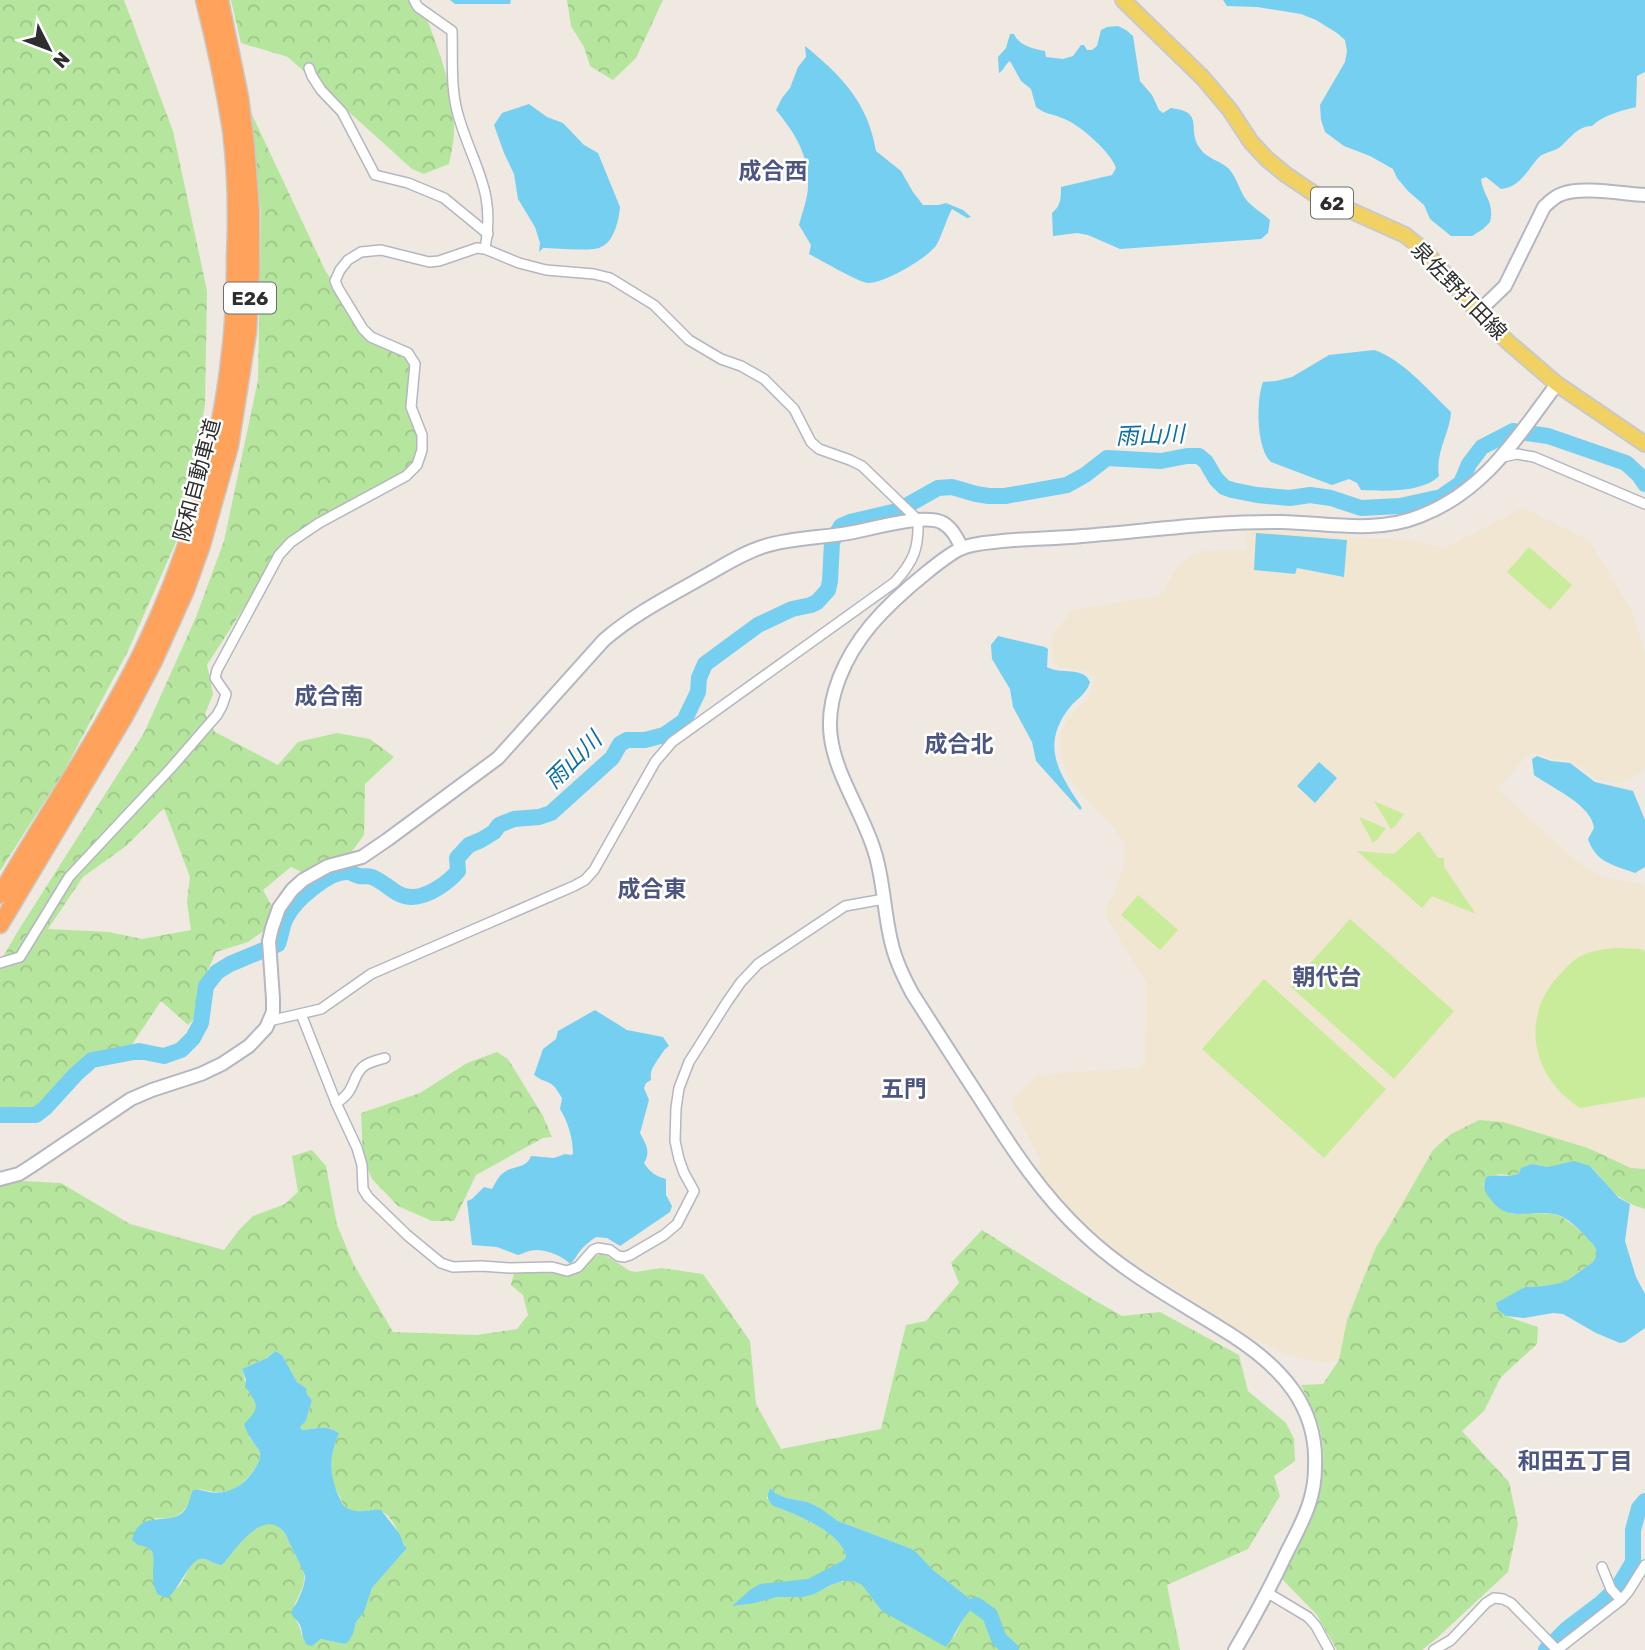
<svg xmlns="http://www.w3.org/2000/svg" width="1645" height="1650" font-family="Rubik,'Noto Sans JP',sans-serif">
<defs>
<pattern id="forest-crowns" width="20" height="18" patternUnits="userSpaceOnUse" patternTransform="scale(1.75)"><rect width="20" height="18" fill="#b6e59e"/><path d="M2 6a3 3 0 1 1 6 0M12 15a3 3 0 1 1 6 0" fill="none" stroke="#9dc588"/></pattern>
</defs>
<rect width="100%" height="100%" fill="#efe9e1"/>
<path fill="#f0e6d1" d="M1523,508L1589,540L1632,611L1645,654V769L1633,778L1619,783L1595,779L1578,765L1570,761L1551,758L1534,753L1528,755L1497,789L1581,865L1605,877L1641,884L1645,888V1169L1631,1168L1588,1148L1503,1122L1433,1150L1386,1232L1376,1247L1347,1320L1339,1360L1325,1363L1289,1355L1254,1339L1138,1266L1099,1239L1052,1193L1039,1171L1041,1161L1014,1109V1099L1035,1077L1061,1073L1137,1068L1145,1064L1146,982L1106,916V908L1114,894L1124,865V843L1113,826L1084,798L1067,773L1060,751V735L1067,720L1088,698L1093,687L1094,677L1084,670L1061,668L1055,663L1051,641L1053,633L1073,610L1159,596L1165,590L1176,568L1195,554L1204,551L1247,550L1246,532L1262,530L1299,532L1350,538L1411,540L1445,548Z"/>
<g fill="url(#forest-crowns)" fill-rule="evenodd">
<path d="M0,0H124L173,131L207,291L205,404L187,517L127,653L64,771L0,871Z"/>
<path d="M231,0H420C435,42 455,86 454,131C454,142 451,153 449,164L424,174L412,169L288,57L241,43Z"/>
<path d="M567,0H663L636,58L613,80L590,66L584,47L571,26Z"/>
<path d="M249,108L325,270L363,329L408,353L415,364L411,407L422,435L417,465L291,542L271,572L245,606L207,665L213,694L205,714L215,732L278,765L298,742L337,733L370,739L394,757L365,784L364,835L350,854L308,875L291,867L263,890L275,912L268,928L248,942L216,952L202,983L196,1017L188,1025L161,1001L129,1049L90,1056L34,1111L0,1113V962L18,931L144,733L196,617L224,541L258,380L261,211ZM164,808L190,877L187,902L191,930L142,939L109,932L48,929L83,877L126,846Z"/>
<path d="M497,1052L508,1059L543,1116L552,1137L543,1138L476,1175L454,1221H432L398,1206L372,1179L363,1158L361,1113L420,1093L467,1063Z"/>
<path d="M1479,1120L1503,1122L1588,1148L1631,1168L1645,1169V1209C1612,1199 1612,1187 1590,1166L1548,1167L1532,1164L1513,1176L1500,1174L1486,1177L1483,1186L1512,1214C1527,1214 1543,1212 1557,1215C1567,1218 1596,1242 1597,1252C1598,1257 1595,1259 1593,1262L1565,1282L1544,1286L1524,1287L1506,1316L1538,1327L1537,1344L1501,1377L1484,1411L1462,1431L1509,1482L1518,1524L1508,1572L1437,1638L1422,1650H1337L1317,1615L1282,1579C1305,1532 1333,1484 1320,1430C1316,1414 1308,1400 1301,1385L1323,1384L1339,1360L1347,1320L1376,1247L1386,1232L1433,1150L1451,1134Z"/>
<path d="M312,1150L326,1166L337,1225L353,1263L393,1332L477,1335L517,1329L528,1315L523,1295L511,1285L515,1269L552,1268L575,1275L590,1259L602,1253L630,1271L636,1272L661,1268L703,1274L750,1341L756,1404L781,1449L881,1429L906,1325L926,1321L959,1283L951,1263L982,1230L1082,1293L1122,1316L1160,1312L1239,1355L1248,1391L1286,1423L1294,1439L1295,1461L1274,1476L1280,1496L1248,1549L1167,1585L1180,1650H0V1185L22,1181L61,1183L130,1224L224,1250L239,1230L253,1216L285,1204L298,1192L292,1156ZM276,1351L282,1355L297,1382L306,1388L307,1394L312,1400L306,1421L300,1427L302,1430C318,1429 324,1424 339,1433C333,1446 330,1462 332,1477C332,1484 337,1491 340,1497C342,1503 344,1507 350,1510C363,1515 376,1505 387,1515C397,1524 399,1539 407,1548L372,1588L364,1611L356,1622L353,1634L344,1644L321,1639L316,1643L301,1634C301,1623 291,1617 293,1610C295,1600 303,1592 304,1580C306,1570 297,1560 293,1551C290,1544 288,1537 283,1531C264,1506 233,1552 222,1565C214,1565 207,1557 200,1559C188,1562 186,1579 179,1586C175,1590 163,1592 157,1594C155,1588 153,1582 153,1575C153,1563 159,1555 146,1546L155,1518C184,1521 184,1508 200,1489C224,1496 238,1492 253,1471C256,1467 260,1462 260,1456C261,1449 253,1443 249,1437L257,1406L254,1397L248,1392L242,1369L267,1358ZM771,1488L775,1493L786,1498L808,1502L820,1508L838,1521L912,1549L917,1553L933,1570L974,1602L975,1605L966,1613L954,1637L868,1590C846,1569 828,1591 805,1596C796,1599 786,1596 777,1597C769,1598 762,1601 755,1603L743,1597C762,1577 783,1586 807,1580C818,1577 831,1567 842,1561L846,1557C843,1533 794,1513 773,1506L767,1498Z"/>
</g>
<g fill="#c9ec9a">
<path d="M1529,547L1572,585L1550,610L1507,572Z"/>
<path d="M1374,801L1404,814L1396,825L1391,829Z"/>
<path d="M1359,817L1386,828L1378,839L1373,843Z"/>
<path d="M1419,831L1438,858H1444V867L1476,914L1432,896L1422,908L1387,877L1382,875V873L1357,851L1394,854Z"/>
<path d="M1138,895L1178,930L1160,950L1121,915Z"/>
<path d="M1350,919L1454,1011L1394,1079L1290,986Z"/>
<path d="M1616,948L1640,949L1645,951V1097L1580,1108C1530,1076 1519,1014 1563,971C1568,966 1573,960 1579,957C1590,951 1603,949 1616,948Z"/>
<path d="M1264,979L1386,1089L1324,1158L1202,1049Z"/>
</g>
<g fill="#75cff0">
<path d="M450,0H511L510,4H455Z"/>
<path d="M1223,0H1645V72L1637,76L1636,107C1621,111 1603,115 1592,126C1577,126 1570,139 1560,147C1553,152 1545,152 1539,157C1527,170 1521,187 1501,189L1486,177L1481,179C1483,196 1495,202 1490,222L1483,229L1472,236H1451L1430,219L1424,205L1408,191L1397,178L1393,169L1370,156L1344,146L1325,132L1321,120L1320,105L1345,62L1347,51L1345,40L1337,33L1316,20L1301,14L1257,7L1227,6Z"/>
<path d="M1118,26L1126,30L1133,36L1140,81L1152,95L1159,110L1163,113L1171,108C1205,112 1187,128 1199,147C1206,159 1220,160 1229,169C1237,178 1239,189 1245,198C1251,207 1262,212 1270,220L1268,233L1261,239L1120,249L1088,235L1077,233L1053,236L1052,213C1061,206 1061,198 1061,187L1112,175L1116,168C1111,152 1078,123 1062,118C1053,114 1044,114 1036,107L1031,89L1021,81L1010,61C1005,64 1004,70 999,73L998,57L1006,48L1010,34H1014C1018,45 1033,49 1045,51L1046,57L1063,59L1073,56L1081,45H1084L1087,50H1092L1097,46L1101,30L1107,27Z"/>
<path d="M805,46C842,76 868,103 876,151L901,171L913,192L923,205H939L946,203L963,210L971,217L967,218L952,209C946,220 943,233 937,244C930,257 883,284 868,283C858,282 821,260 809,254L811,245L799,225C802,213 808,198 808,186C809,155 795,133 776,110L782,98L790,88L798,67L806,57Z"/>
<path d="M529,104L547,117L563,123L584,145L598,153L620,207C619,220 614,242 601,247C592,252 556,248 543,248L539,252L540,243L535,227L518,199L514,174L504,153L494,125L502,113Z"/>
<path d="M1374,350C1401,358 1430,392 1451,412C1450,433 1435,452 1439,476C1422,493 1384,491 1361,490L1357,483L1349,479L1332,485L1271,462C1256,448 1256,400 1263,382L1276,381L1292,377L1329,355Z"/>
<path d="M1256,533L1347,540L1344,577L1297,568L1295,574L1254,570Z"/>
<path d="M998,636L1045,647L1048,649L1047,667C1061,675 1083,666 1090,682C1087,693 1077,699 1070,707C1039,746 1060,774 1082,808L1080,810L1036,761L1032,742L1013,707L1010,689L992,659L991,645Z"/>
<path d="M1537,756L1551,761L1570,763L1595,782L1633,791L1645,820V867L1635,873C1614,865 1596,863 1588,839L1594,828C1592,805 1552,788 1534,775L1532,759Z"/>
<path d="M1319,762L1337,778L1315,803L1297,786Z"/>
<path d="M595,1010L627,1030L663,1037L669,1046C663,1050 662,1054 658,1059C653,1067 650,1070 651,1080L646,1083L644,1088L649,1100L640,1133C646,1144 651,1152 644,1163C650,1172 655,1176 666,1179V1195L672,1206L670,1212L620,1246L607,1238L596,1237C590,1241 585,1245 580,1251C576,1256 575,1260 570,1264C563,1256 547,1250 536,1250C530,1250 524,1253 518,1255L497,1247L472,1245L467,1201L472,1199L484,1187L492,1189C495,1184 498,1177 502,1174C511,1165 526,1170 531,1156L554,1158L565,1154L571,1155L573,1154C573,1138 568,1122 560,1109L562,1098C550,1077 549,1086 534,1075L543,1049L556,1039L558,1031Z"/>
<path d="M1574,1161L1590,1166L1619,1198L1630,1204L1625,1241L1636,1277L1645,1294V1328L1625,1342L1620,1343L1596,1333L1563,1314L1553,1313L1524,1318L1506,1316L1498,1310L1496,1303L1525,1287L1544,1286L1565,1282L1593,1262C1598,1255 1598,1250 1592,1243C1582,1233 1572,1220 1558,1215C1534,1208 1509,1224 1492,1201C1485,1192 1482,1189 1486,1177C1498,1173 1509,1179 1519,1173L1521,1168L1532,1164L1548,1167Z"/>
<path d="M276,1351L282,1355L297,1382L306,1388L307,1394L312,1400L306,1421L300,1427L302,1430C318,1429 324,1424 339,1433C329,1457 329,1474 339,1497C342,1502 343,1507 349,1509C360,1514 370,1509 381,1510L399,1533L404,1545L407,1548L372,1588L364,1612L356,1622L353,1634L348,1642L344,1644L321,1639L312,1646L307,1645C302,1638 303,1633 300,1625C298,1620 291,1617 292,1611C292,1608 296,1605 297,1602C301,1594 305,1585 305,1576C304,1571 294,1553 291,1546C288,1540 286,1532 280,1528C259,1512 234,1552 222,1565C214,1565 207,1557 200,1559C188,1562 179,1590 167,1598L157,1594C155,1589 153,1583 153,1577C152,1560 160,1548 138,1545L132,1540C139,1508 171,1527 184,1511C189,1506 190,1496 193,1490C200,1489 203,1491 209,1492C227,1495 242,1487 252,1473C256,1467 261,1461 260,1453C259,1448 254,1444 251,1439C248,1435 246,1429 244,1424C260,1408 259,1405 245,1387L246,1380L242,1369L267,1358Z"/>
<path d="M771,1488L775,1493L786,1498L808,1502L820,1508L838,1521L912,1549L917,1553L933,1570L974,1602L976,1605C961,1617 957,1633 946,1647L882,1611L862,1585L853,1581H843L831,1585L814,1594L803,1597H777L755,1603L732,1606L750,1590L760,1584L808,1579L842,1561L846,1557C843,1533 794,1513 773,1506C767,1500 766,1495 771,1488Z"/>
</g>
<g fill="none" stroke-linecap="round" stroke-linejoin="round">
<g stroke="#75cff0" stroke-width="16">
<path d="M0,1115H36L45,1108L76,1074L92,1060L139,1051L164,1056L181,1050L193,1038L201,1023L206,986L217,972L230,964L278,944C281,936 282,926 286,918C294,901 329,870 349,872C352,873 355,875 359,876C365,877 369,875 374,878C388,884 396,897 412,897C428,897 448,883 458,871L457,858L469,845L481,840L494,832L499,825L514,819L539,817L551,813L612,758L620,744L627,740H645L664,735L684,721L698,692L699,678L705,664L758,625L792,609L811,605L817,602L828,590L830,581L832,542L841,526L850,522L897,511L938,488L952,487L976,494L989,496H1005L1067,485L1085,475L1107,458L1161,461L1187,456H1199L1206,462L1216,479L1224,487L1232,490L1257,495L1290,498L1310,495L1331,498L1361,508L1400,506L1441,497L1461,483L1469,464L1482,447L1513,431L1548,436L1626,463L1639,475L1645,484"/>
<path d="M976,1605L990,1615L999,1639L1011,1650"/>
<path d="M1546,1650L1567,1629L1600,1604L1618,1587L1633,1562V1530L1639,1508L1645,1501"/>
</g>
<g stroke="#b4b7c1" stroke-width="12">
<g id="street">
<path d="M414,0L418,7L452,31C453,59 450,90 459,118C474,168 496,191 485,249"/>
<path d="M309,68L312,76L321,90L342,112L375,175L408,183L444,198L488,234"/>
<path d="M1503,457L1517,454L1534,457L1645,504"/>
<path d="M0,963L20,957L69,877L171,768L217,715L222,706L226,694L215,678L217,670L279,555L291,542L319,523L406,476L417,465L422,450V435L411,407L415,364L408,353L371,337L363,329L338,288L335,281L340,270L348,260L361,252L381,250L429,262L439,261L477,248L485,249L519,263L546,270L594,274L610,278L654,305L689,340L721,359L741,366L764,379L794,409L811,442L819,449L850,460L862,466L918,520C919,548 914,561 895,582L672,742L655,762L594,870L585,880L574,886L371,974L321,1009L269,1021"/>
<path d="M301,1014L337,1105L357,1148L362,1165L363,1189L368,1197L407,1235L441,1263L453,1267L481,1266L510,1268L552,1267L567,1271L578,1267L593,1250L598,1248L610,1250L618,1256L624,1257L630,1255L664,1235L677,1224L694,1191L684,1173L679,1159L675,1141L676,1108L679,1088L689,1062L727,1002L741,982L758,964L845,906L884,899"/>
<path d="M336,1103C357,1091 351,1076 364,1066C369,1062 378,1060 385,1058"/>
<path d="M1602,1567L1611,1589L1621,1600"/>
<path d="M1268,1593L1308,1617L1316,1626L1329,1650"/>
<path d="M1434,1650L1451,1640L1486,1603L1494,1598L1503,1599L1511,1603L1557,1650"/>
<path d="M1557,1650L1621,1600L1628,1592L1645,1565"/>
</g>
</g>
<g stroke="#b4b7c1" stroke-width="16">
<g id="secondary">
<path d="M1478,312L1505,286L1544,207C1549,202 1555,196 1562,194C1581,186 1624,194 1645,195"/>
<path d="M0,1179L19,1174L33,1165L131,1099L152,1090L201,1074L222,1064L249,1046L266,1028L273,1012V999L269,941L272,928L279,908L292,890L303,880L328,866L362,857L387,840L498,758L604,640C634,614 668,597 703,577C723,566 742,553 765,546C794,537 824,538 854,532C874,528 926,513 943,523C953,529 957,539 962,548"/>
<path d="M1235,1650C1254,1618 1271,1586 1287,1552C1295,1536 1304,1520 1309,1504C1313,1492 1315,1479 1315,1467C1318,1406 1281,1367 1233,1336C1182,1303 1128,1276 1084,1234C1042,1195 1012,1149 981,1100C958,1065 935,1029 912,993C904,978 896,962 892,945C884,915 884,882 875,853C864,815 836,776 831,738C825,698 846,655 871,625C888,605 906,589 926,573C937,564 948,555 960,549C971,544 983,543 994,542C1023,538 1053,539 1082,536C1148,531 1214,521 1281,522C1328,523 1375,534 1420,516C1485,491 1517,437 1557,384"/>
</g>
</g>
<g stroke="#c9c9c9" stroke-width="18">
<path id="primary" d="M1123,0L1203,78L1230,110L1251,142L1267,159L1285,174L1316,195L1405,235L1424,250L1478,312L1508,342L1557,384L1645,444"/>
</g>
<g stroke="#c9c9c9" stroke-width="19">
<g id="highway">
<path d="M0,895C46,814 101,735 142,652C186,561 220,453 230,353C234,321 235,289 235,257C237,215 236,172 231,130C224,86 215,43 204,0"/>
<path d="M0,925L125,716L154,661L186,590L202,545L230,446L248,332L251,271V212L246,145L240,97L220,0"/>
</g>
</g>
<use href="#street" stroke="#fff" stroke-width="9"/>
<use href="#secondary" stroke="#fff" stroke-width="12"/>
<use href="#primary" stroke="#f2d163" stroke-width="14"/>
<use href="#highway" stroke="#ffa35c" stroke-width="16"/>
</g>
<g text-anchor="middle" stroke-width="5" stroke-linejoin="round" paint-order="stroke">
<g fill="#fff" stroke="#6d6d6d" stroke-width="2">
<rect x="1311" y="187.5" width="42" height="31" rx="5"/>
<rect x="224" y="282.5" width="52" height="31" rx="5"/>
</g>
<g font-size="19" font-weight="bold" fill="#2e2e2e">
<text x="1332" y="210">62</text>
<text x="250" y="305">E26</text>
</g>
<g font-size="21" fill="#2e2e2e" stroke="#fff">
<text transform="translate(1459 291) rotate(46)" y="7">泉佐野打田線</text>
<text transform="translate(197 480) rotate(-75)" y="7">阪和自動車道</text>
</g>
<g font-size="23" font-weight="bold" fill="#4d5680" stroke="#fff">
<text x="773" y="179">成合西</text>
<text x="329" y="704">成合南</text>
<text x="959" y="752">成合北</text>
<text x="652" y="897">成合東</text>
<text x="1327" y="985">朝代台</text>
<text x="904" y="1097">五門</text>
<text x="1575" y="1469">和田五丁目</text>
</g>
<g font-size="23" font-style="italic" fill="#0d6fa3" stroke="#fff">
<text transform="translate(1150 435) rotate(-2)" y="8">雨山川</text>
<text transform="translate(573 760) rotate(-45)" y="8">雨山川</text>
</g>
</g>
<g transform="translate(49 49) rotate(132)" stroke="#ffffff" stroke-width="5" paint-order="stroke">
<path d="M0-5L12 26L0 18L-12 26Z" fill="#2e2e2e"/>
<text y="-10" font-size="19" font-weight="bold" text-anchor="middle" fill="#2e2e2e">N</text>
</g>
</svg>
